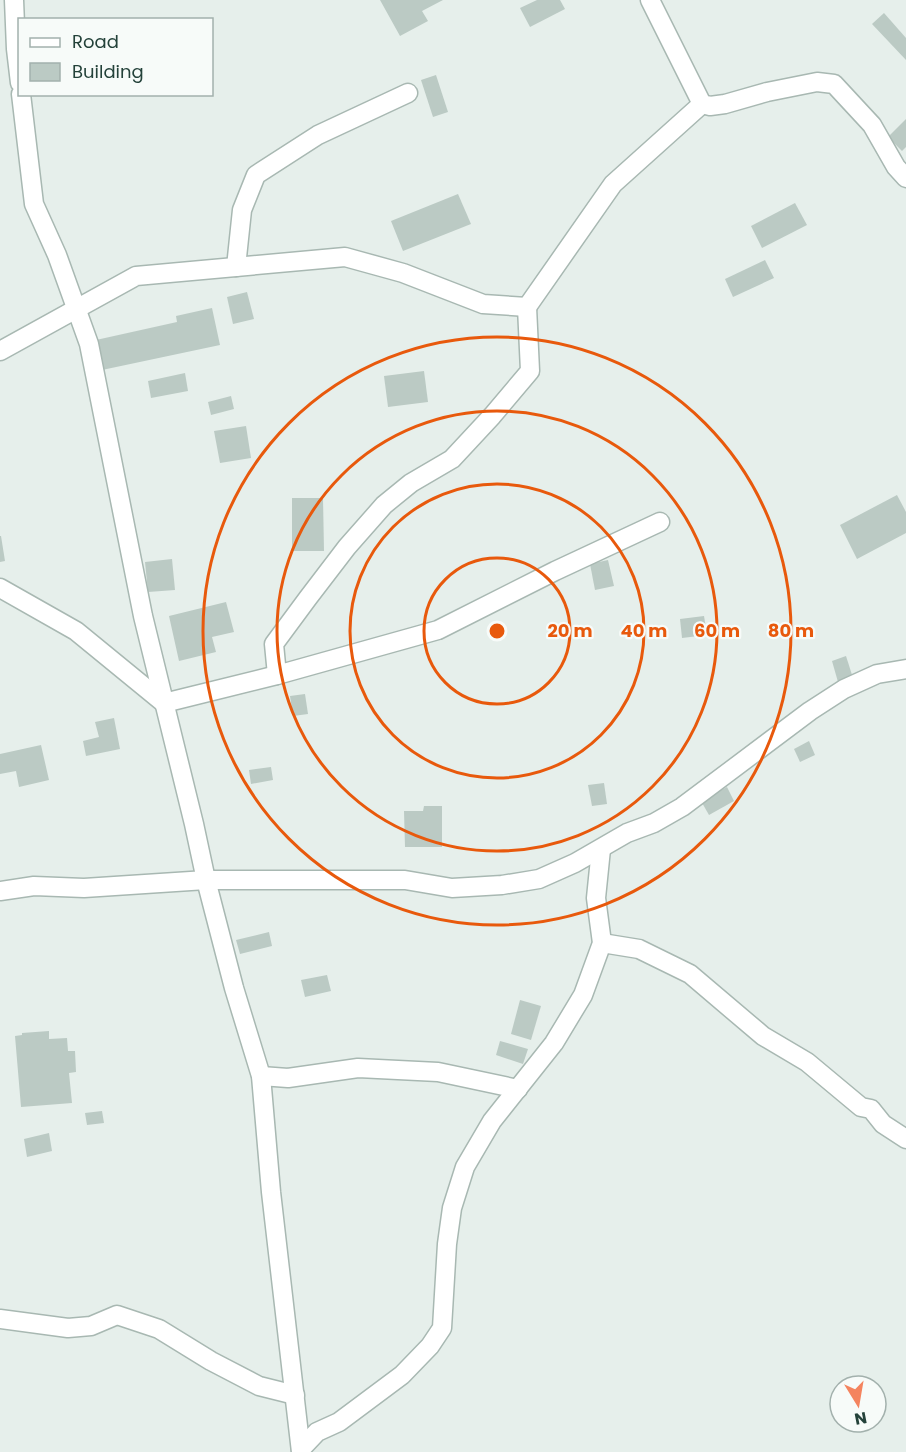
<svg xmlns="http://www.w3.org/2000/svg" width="906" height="1452" font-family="Poppins,sans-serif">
<rect width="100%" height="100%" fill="#e6efeb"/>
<g fill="#bbcac4">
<path d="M380,0H443L422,11L428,21L400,36Z"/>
<path d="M537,0H560L565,9L530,27L520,8Z"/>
<path d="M884,13L906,38V60L872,24Z"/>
<path d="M436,75L448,112L433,117L421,80Z"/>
<path d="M906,119V147L902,151L888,137Z"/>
<path d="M458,194L471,224L403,251L391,221Z"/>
<path d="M795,203L807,225L762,248L751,226Z"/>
<path d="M765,260L774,278L733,297L725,279Z"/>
<path d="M247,292L254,319L233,324L227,297Z"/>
<path d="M212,308L220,345L102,370L96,340L177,322L176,316Z"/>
<path d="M424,371L428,402L388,407L384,376Z"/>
<path d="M185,373L188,391L151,398L148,381Z"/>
<path d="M231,396L234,409L211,415L208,402Z"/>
<path d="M246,426L251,458L220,463L214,431Z"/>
<path d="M897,495L906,512V533L857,559L840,525Z"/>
<path d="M292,498H323L324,551H292Z"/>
<path d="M0,536H1L5,561L0,562Z"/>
<path d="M172,559L175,590L148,592L145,562Z"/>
<path d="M608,560L614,586L595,590L590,564Z"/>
<path d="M226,602L234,632L212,637L216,652L179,661L169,616Z"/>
<path d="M704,616L707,635L682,638L680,619Z"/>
<path d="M846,656L853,678L838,682L832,661Z"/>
<path d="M305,694L308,714L293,716L290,696Z"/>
<path d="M114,718L120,749L86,756L83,741L99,737L95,722Z"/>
<path d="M809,741L815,755L800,762L794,749Z"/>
<path d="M41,745L49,780L19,787L16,771L0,774V754Z"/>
<path d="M271,767L273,780L251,784L249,770Z"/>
<path d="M604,783L607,804L592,806L588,785Z"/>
<path d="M727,787L734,801L709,815L701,801Z"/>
<path d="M424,806H442V847H405L404,811H423Z"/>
<path d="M269,932L272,946L240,954L236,940Z"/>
<path d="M327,975L331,991L305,997L301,980Z"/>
<path d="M520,1000L541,1006L531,1040L511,1034Z"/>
<path d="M49,1031V1039L67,1038L68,1051H75L76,1072L69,1073L72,1103L21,1107L15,1036L22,1035V1033Z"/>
<path d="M500,1041L528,1049L523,1064L496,1055Z"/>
<path d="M102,1111L104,1123L87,1125L85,1113Z"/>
<path d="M49,1133L52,1151L27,1157L24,1139Z"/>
</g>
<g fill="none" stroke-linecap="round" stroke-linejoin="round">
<g stroke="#a8b8b2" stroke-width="21">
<g id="minor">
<path d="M14,0L16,49L20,83"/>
<path d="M650,0L702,104L710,106L725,104L767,92L817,82L834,84L872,125L896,167L906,178"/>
<path d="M21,94L34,204L57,255L89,344L143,616L194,824L206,880L234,988L261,1076L271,1192L301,1452"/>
<path d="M236,267L242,210L256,175L318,135L408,93"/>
<path d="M0,351L136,276L345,257L403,273L483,304L527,307L613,184L702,104"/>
<path d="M0,588L76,631L164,703L277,675L438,630L555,571L660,522"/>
<path d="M277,675L274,644L308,598L347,547L384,505L411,483L452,459L492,416L530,371L527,307"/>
<path d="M0,891L34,886L84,888L206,880H405L452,888L502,885L539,879L575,863L627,833L654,823L682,807L810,711L844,689L877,674L906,669"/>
<path d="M602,943L639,949L690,974L763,1036L807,1062L861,1107L871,1109L883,1124L906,1139"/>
<path d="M261,1076L288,1078L358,1068L438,1072L518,1089"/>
<path d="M0,1319L68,1328L91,1326L117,1315L159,1329L211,1361L259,1386L295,1395"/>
<path d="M301,1449L317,1432L339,1422L402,1375L430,1346L442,1328L447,1244L452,1208L465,1167L492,1121L554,1043L583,995L602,943L596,898L601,849"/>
</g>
</g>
<use href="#minor" stroke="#fff" stroke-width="18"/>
</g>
<g fill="none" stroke="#e8590c" stroke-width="3">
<circle cx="497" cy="631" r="73"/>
<circle cx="497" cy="631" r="147"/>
<circle cx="497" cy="631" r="220"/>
<circle cx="497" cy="631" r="294"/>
</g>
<circle cx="497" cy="631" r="9" fill="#e8590c" stroke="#f7fbf9" stroke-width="3"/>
<g font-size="18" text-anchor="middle" font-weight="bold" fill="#e8590c" stroke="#f7fbf9" stroke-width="4.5" stroke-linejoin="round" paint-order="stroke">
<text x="570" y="637">20 m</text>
<text x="644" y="637">40 m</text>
<text x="717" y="637">60 m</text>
<text x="791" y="637">80 m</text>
</g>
<rect x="18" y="18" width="195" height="78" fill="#f7fbf9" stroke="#a3b1ad" stroke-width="1.5"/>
<rect x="30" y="38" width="30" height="9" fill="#ffffff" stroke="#a3b1ad" stroke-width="1.5"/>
<text x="72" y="48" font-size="18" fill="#24423a">Road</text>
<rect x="30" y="63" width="30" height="18" fill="#bbcac4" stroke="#a3b1ad" stroke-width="1.5"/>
<text x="72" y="78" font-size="18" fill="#24423a">Building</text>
<g transform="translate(858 1404) rotate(169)"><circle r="28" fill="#f7fbf9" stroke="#a3b1ad" stroke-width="1.5"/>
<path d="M0-4.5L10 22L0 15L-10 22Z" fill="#f4845f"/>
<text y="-9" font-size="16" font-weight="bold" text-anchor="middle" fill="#24423a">N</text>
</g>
</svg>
